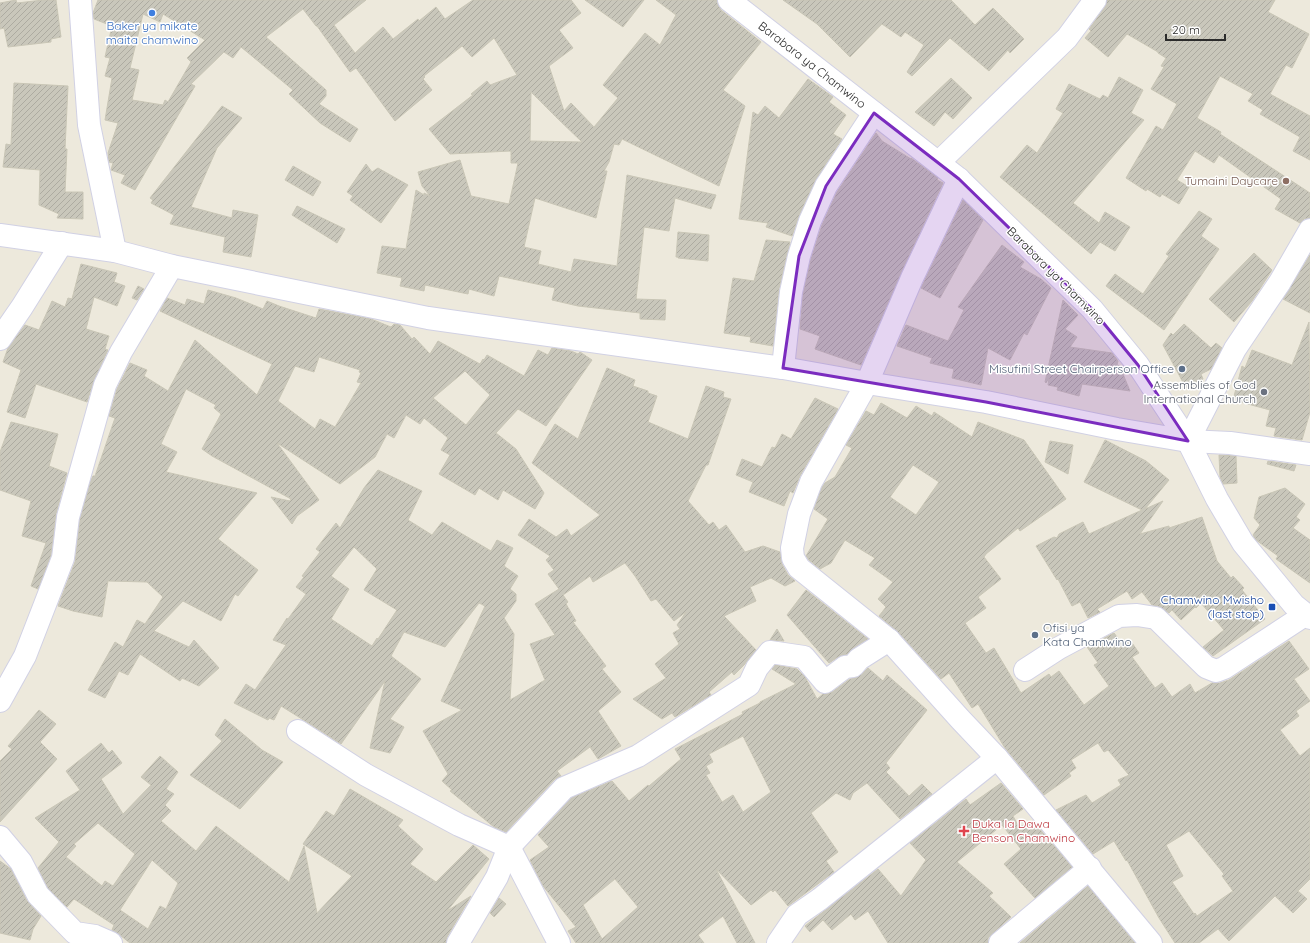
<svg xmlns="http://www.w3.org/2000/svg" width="1310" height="943" font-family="Quicksand,sans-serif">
<defs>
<pattern id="building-hatch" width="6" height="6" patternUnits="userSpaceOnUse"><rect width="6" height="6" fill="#c9c7bb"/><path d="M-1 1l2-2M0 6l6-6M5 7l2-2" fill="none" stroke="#adaba1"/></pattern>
</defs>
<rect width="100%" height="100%" fill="#ede9dc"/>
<g fill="url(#building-hatch)" stroke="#c9c6b6" fill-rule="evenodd">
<path d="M16,0L17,3L43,0H56L61,37L51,39V42L8,47L4,28L0,29V3Z"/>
<path d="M98,0H366L334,25L355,53L383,27L393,39L418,19L419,21L436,7L445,19L473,0H571L581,13L559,30L573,48L549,66L564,111L571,103L594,127L618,98L603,85L645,33L660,45L676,15L656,0H717L718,5L721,10L761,42L723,90L745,106L719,186L622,139L619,145L614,144L609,162L604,171H607L596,218L535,198L524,247L541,251L538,264L571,272L574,259L617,266L627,175L716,195L711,209L675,198L669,231L644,227L636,299L666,300L665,320L640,319V313L578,306L552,300L555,288L499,276L494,296L469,289L468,294L425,285L424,291L400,286L402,278L377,273L382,246L406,249L416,190L424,195V193L430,196L422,186L418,172L460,160L471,196L509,204L518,163H511V151L450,154L429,129L473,95L471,94L487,81L490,85L517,75L494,38L472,57L462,46L424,76L425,77L423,79L432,90L395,121L356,68L350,72L317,26H316L303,9L266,37L326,90V96L319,104L358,129L350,142L320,123L289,94L293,90L241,47L233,58L224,52L191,84L195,86L135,190L121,183L125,175L111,170L113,163L109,162L108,153L118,123L105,120L112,78L105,76L110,58L105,57L112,26L94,19L93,13ZM143,14L160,22L163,14L205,40L187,58L191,62L168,102L165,100L163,105L132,100L139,70L130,68ZM531,92L557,118L582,142L530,141Z"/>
<path d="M585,0H644L623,27Z"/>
<path d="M783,0H951L975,25L993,8L1024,39L1010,53L1008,50L989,71L950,38L912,76L907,72L924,45L905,32L901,37L882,24L850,57L817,24Z"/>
<path d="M1107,0H1275L1268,12L1309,34L1292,68L1286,65L1270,94L1310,116V160L1293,151L1300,137L1260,114L1263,110L1248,101L1253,94L1220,76L1197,118L1221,132L1220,134L1310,193V218L1304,219L1300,223L1275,209L1281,199L1219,155L1214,163L1195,151L1177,180L1189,187L1179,204L1162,194L1160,197L1147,189L1146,191L1126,178L1156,126L1163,130L1177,104L1151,89L1164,67L1161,66L1166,58L1158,53V52L1127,34L1108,57L1085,38L1091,31L1089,29L1105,7Z"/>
<path d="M1119,77L1143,90L1131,113L1144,120L1073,203L1099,223L1105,212L1130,227L1115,251L1100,242L1091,254L1000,177L1027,145L1037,153L1063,113L1056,109L1069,84L1100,99L1103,95L1108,98Z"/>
<path d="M951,78L972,98L953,119L945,112L934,126L915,112Z"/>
<path d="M808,79L833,97L829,102L846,115L833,134L842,139L815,181L799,216L792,236L766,227L768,223L739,219L753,112L758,115L765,106L779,118Z"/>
<path d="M14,83L68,86L65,149H67L65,192H83V219L57,218L59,214L39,205L40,170L3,167L6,144L11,145Z"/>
<path d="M222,106L242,118L217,148L191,207L232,218L233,210L258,215L251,257L223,252L225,237L170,224L174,215L151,203L153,200L150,198Z"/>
<path d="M876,133L882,141L911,159V158L938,178L937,180L943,183L901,273L861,365L815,349L820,336L800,329L803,294L811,259L822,225L837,192Z"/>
<path d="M366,164L372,172L378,168L408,185L381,223L350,200L353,196L347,192Z"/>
<path d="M293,166L321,182L313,196L285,180Z"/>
<path d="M963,200L983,220L940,298L921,288Z"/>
<path d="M297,206L345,229L337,243L292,215Z"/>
<path d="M1199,211L1212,219L1201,236L1219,249L1164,330L1106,286L1115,274L1143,294L1169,256L1166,254Z"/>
<path d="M678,232L709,235L708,261L678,258V257H676Z"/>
<path d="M766,240L790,242L779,289L773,346L750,342L751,337L724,333L733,278L754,281Z"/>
<path d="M1002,245L1024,262L1020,267L1041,279L1051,288L1027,335L1024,333L1010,360L988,348L981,385L952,378L954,369L930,363L932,358L897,346L906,325L948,341L964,310L958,307Z"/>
<path d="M1254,253L1272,270L1252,301L1234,322L1209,299Z"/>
<path d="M1310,255V313L1283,299Z"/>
<path d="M81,264L117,273L114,282L125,286L117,306L94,297L86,329L109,336L105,349L108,350L94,380L87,402L36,384L25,418L7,412L21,370L3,362L8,348L25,325L39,330L52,301L65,307L68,298L72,299Z"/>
<path d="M138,286L144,289L137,300L132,298Z"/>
<path d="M208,290L236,298L263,309L267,301L279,306L316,318L319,309L371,319L391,327L394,324L400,325L412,339L414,337L430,354L438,341L480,364L483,359L484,360L487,355L524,376L538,350L548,355L552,348L571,351L578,354L580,352L592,360L546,426L518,409L496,433L516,449L544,493L535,509L503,490L498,500L479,488L475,495L439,474L450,455L441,450L448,438L424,418L420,424L406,415L394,438L387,434L375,457L340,484L277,443L319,500L297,516L292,524L271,497L290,501L291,499L212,456L202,449L221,414L214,408L216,405L186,389L161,444L177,452L166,472L257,493L218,539L258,570L238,596L235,594L221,621L183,601L154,631L189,647L194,640L219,668L199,686L182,678L180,681L140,654L128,675L119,671L105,698L88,690L115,642L123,647L137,620L145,624L163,597L147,582L108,581L102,617L73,611L58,606L75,562L80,519L91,480L93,476H95L115,418L109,416L117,389L130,363L147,370L144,376L168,391L195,340L257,395L272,364L160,311L167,298L185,305L187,299L204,304ZM319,357L360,370L359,372L361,373L357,382L361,383L335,427L320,419L315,429L278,401L295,366L314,372ZM465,371L490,395L466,425L433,398Z"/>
<path d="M1063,300L1078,315L1065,329L1077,337L1070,347L1112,353L1118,361L1117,365L1124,367L1123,374L1130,391L1082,384L1079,396L1057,390L1058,387L1048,385L1049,378L1046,383L1045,382Z"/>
<path d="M1309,322L1310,412L1302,440L1274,436L1276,428L1266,426L1270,410L1233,400L1242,366L1245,368L1252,350L1292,365Z"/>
<path d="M1184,324L1211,348L1216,343L1222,348L1211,369L1201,374L1203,379L1186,388L1163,345L1171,333L1173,335Z"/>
<path d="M607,368L635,380L633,386L648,391V393L657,396L648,422L688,439L706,386L724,392L723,397L731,399L708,465H706L688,501L709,525L713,522L719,530L726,525L745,552L763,546L780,552L782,564L788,575L795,581L785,586L771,578L750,587L756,601L724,616L756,650L744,665L734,675L732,672L709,692L711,695L675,717L672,713L662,719L633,699L666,678L655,664L679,644L673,633L680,629L677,625L686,612L674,621L656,599L651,601L635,576L625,563L593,582L590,576L563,595L568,602L566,604L576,621L573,622L606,666L602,669L621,692L598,711L621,746L598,759L590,747L557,771L561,776L555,779L506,832L494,827L450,791L452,790L442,781L448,774L423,731L462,710L441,701L485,606L479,603L445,647L404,632L391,656L421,679L390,719L404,727L390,753L370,748L385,681L341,744L310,724L281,706L274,720L269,718L268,720L234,703L246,684L255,690L286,645L273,640L287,618L288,619L306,594L296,587L304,577L302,576L320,552L316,549L336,523L340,528L364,488L378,470L422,491L408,520L432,535L442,522L491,551L497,540L513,548L504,566L518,576L510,589L516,594V601L504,618L514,634L510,700L545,680L530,644L555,635L535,604L559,589L548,574L554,570L546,560L550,556L518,535L529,519L556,537L567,529L571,536L600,515L532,463L555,424L578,439ZM354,547L377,569L364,590L397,610L378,639L377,638L372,646L331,619L349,589L331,576Z"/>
<path d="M815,398L838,409L800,476L793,493L790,491L784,506L749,492L753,482L736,475L742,459L762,467L772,447L775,448L782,434L791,439Z"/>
<path d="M881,403L907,418L916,406L932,416L934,412L972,437L978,422L1024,440L1066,499L1020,531L1018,528L986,554L984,557L1001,579L978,597L986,608L965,623L986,653L994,648L1021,693L1049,674L1051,677L1059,671L1084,705L1109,686L1094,665L1098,663L1087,647L1114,633L1123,645L1130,640L1139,653L1132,657L1155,688L1162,683L1172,697L1190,684L1195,693L1212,683H1220L1229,680L1289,641L1309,669L1294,679L1310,701L1296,711L1299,716L1280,730L1300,756L1310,748V879L1298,891L1307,899L1293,913L1275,896L1229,941L1218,929L1199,943H1175L1159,918L1127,860L1126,861L1114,841L1093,854L1056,810L1086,795L1092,803L1121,785L1118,780L1129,775L1108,750L1104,752L1098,743L1071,760L1076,768L1069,773L1071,776L1044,795L1005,748L978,704L972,708L949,673L941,679L898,632L879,616L886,607L878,599L893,582L869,565L875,558L845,540L831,563L820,569L809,560L806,556L828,519L814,509L822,487L825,483L835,477L852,448L846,445L866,411L874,415ZM913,465L939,482L916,515L890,497ZM1189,831L1224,874L1222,876L1233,891L1197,916L1195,913L1194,914L1172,882L1183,876L1166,845Z"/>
<path d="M11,422L58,434L49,466L67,473L56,514L51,555L38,589L31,586L46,543L22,536L31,501L0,490V452Z"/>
<path d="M1105,440L1146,461L1169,480L1145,509L1163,501L1140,534L1169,526V528L1202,517L1217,561L1231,578L1233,576L1244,588L1242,590L1265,619L1213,656L1203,647L1224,630L1201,603L1196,608L1195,607L1181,620L1172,610L1169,613L1158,606L1152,605L1142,592L1132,599L1127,591L1097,609L1100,612L1088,618L1080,602L1072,606L1058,579L1057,580L1036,546L1054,537L1057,538L1059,534L1083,522L1089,534L1142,510L1084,482Z"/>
<path d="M1050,441L1073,445L1068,474L1045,462Z"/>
<path d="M1219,455L1236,456L1237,483L1223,484L1220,477Z"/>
<path d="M1268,461L1296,465L1294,471L1267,464Z"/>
<path d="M1285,488L1305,504L1296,517L1300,520L1293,528L1310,540V583L1276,559L1278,556L1256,540L1253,535L1260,525L1254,518L1259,497Z"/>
<path d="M806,590L868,639L852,649L847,654L838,657L829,663L787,615Z"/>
<path d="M777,629L784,641L770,640Z"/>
<path d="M775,665L797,669L805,677L817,699L823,694H827L832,692L850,679L855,678L862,674L868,668L883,681L887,675L927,710L886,763L890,768L886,772L909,796L922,784L932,794L900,819L867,783L853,793L850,800L836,793L811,813L838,852L826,861L834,872L788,906L775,890L773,892L771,890L751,905L716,869L755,943H737L723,916L698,935L704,943H576L568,931L576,927L543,886L530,860L549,847L538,835L571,798L612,781L629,801L648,785L649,786L681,759L675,749L743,714L742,712L760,703V702L796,684L772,669ZM743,736L771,792L743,812L733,795L722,802L706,775L710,773L706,766L713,762L709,754ZM615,879L638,907L602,939L583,905Z"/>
<path d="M39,710L56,724L40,742L57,759L0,822V761L12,749L8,746Z"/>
<path d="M225,719L262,750L283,762L240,809L190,775L222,741L215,735Z"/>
<path d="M101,743L109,753L112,750L122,763L101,779L123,814L151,785L141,777L160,756L178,772L166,789L174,794L165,805L171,811L161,821L196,851L216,826L289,882L304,846L317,913L352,876L303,844L326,811L334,816L350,789L403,820L398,826L423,849L410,864L436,882L473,845L489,859L447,911L471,896L447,937L446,943H130L116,932L112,930L114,925L74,899L67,907L48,888L38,868L59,842L35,818L80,790L66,771ZM98,823L135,854L113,886L105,881L102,886L66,857L76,846L74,844ZM152,860L178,883L166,909L160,906L148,929L120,910Z"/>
<path d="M1001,783L1023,809L1013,816L1019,827L1033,821L1072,867L1035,898L1004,864L1021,849L1002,825L957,862L993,893L989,896L1011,917L992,934L988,938V943H888L868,911L855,920L851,914L832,930L823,920L810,932L805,926L878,869L901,896L926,860L910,843L966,799L970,805Z"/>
<path d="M0,861L11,869L27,901L41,916L33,929L30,940L0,933Z"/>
<path d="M1088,886L1135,943H1020Z"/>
<path d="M499,898L506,904L494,917L490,913Z"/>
</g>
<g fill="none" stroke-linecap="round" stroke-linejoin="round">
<g stroke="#d1d1e4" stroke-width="24">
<g id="street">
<path d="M80,0L89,125L115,251"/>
<path d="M729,0L959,179L1092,309L1138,365L1188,441L1217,499L1243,543L1294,605L1310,618"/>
<path d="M939,162L1067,38L1095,0"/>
<path d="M959,179L912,278L867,383L811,482L799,514L792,548L793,558L799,568L889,640L960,719L997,758L1151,943"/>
<path d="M0,235L115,251L172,266L428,318L783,368L867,383L986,402L1117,429L1188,441L1230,443L1310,454"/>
<path d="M0,339L22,307L62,243"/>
<path d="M783,368L791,292L799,256L810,221L826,186L874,113"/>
<path d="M1188,441L1235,349L1280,282L1310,230"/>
<path d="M1025,670L1059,648L1119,616L1137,615L1156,618L1206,667L1216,671L1224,668L1305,615"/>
<path d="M0,701L25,656L63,558L68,517L105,385L121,352L172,266"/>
<path d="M298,731L366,775L459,825L509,847L559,943"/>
<path d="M0,837L21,862L38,895L75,933L95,936L111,943"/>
<path d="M458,943L497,877L509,847L564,788L638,756L749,685L757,668L770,652L804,657L825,682L845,667L853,666L859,659L889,640"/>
<path d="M778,943L797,915L820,899L997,758"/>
<path d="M1000,943L1090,868"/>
</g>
</g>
<use href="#street" stroke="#fff" stroke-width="22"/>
</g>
<path fill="#7b2cbf" fill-opacity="0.2" stroke="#7b2cbf" stroke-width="3" stroke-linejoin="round" d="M874,113L959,179L1092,309L1138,365L1188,441L986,402L783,368L799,256L826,186Z"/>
<circle fill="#3f7fe0" stroke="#fff" stroke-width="1.5" cx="152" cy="13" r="4"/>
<circle fill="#8d6e63" stroke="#fff" stroke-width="1.5" cx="1286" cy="181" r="4"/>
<g fill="#5c6f8a" stroke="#fff" stroke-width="1.5">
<circle cx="1182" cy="369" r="4"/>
<circle cx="1035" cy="635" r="4"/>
</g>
<circle fill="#6b7280" stroke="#fff" stroke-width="1.5" cx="1264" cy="392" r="4"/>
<rect fill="#1a4fb4" stroke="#fff" stroke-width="1.5" x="1268" y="603" width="8" height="8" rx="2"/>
<path fill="#e0444e" stroke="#fff" stroke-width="1.5" d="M962 825h4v4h4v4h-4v4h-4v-4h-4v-4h4z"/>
<g text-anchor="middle" stroke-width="3" stroke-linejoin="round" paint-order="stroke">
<g font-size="12" fill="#366cbe" stroke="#fff">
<text x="152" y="30">Baker ya mikate<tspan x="152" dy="14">maita chamwino</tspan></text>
</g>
<g font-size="12" fill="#2b2b2b" stroke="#fff">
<text transform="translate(812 65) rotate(38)" y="4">Barabara ya Chamwino</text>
<text transform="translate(1056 276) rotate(45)" y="4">Barabara ya Chamwino</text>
</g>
<g font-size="12" fill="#785e54" stroke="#fff" text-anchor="end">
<text x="1278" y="185">Tumaini Daycare</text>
</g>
<g font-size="12" fill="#4e5e75" stroke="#fff" text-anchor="end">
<text x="1174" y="373">Misufini Street Chairperson Office</text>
<text x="1043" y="632" text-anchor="start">Ofisi ya<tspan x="1043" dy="14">Kata Chamwino</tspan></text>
</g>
<g font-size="12" fill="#5b616d" stroke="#fff" text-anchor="end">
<text x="1256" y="389">Assemblies of God<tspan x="1256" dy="14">International Church</tspan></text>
</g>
<g font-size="12" fill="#164399" stroke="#fff" text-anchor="end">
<text x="1264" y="604">Chamwino Mwisho<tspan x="1264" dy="14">(last stop)</tspan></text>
</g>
<g font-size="12" fill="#be3a42" stroke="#fff" text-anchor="start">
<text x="972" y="828">Duka la Dawa<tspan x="972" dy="14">Benson Chamwino</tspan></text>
</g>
</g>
<path d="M1166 34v6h59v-6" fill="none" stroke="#2b2b2b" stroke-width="2"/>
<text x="1172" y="34" font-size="12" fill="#2b2b2b" stroke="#ffffff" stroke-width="3" paint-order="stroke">20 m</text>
</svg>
